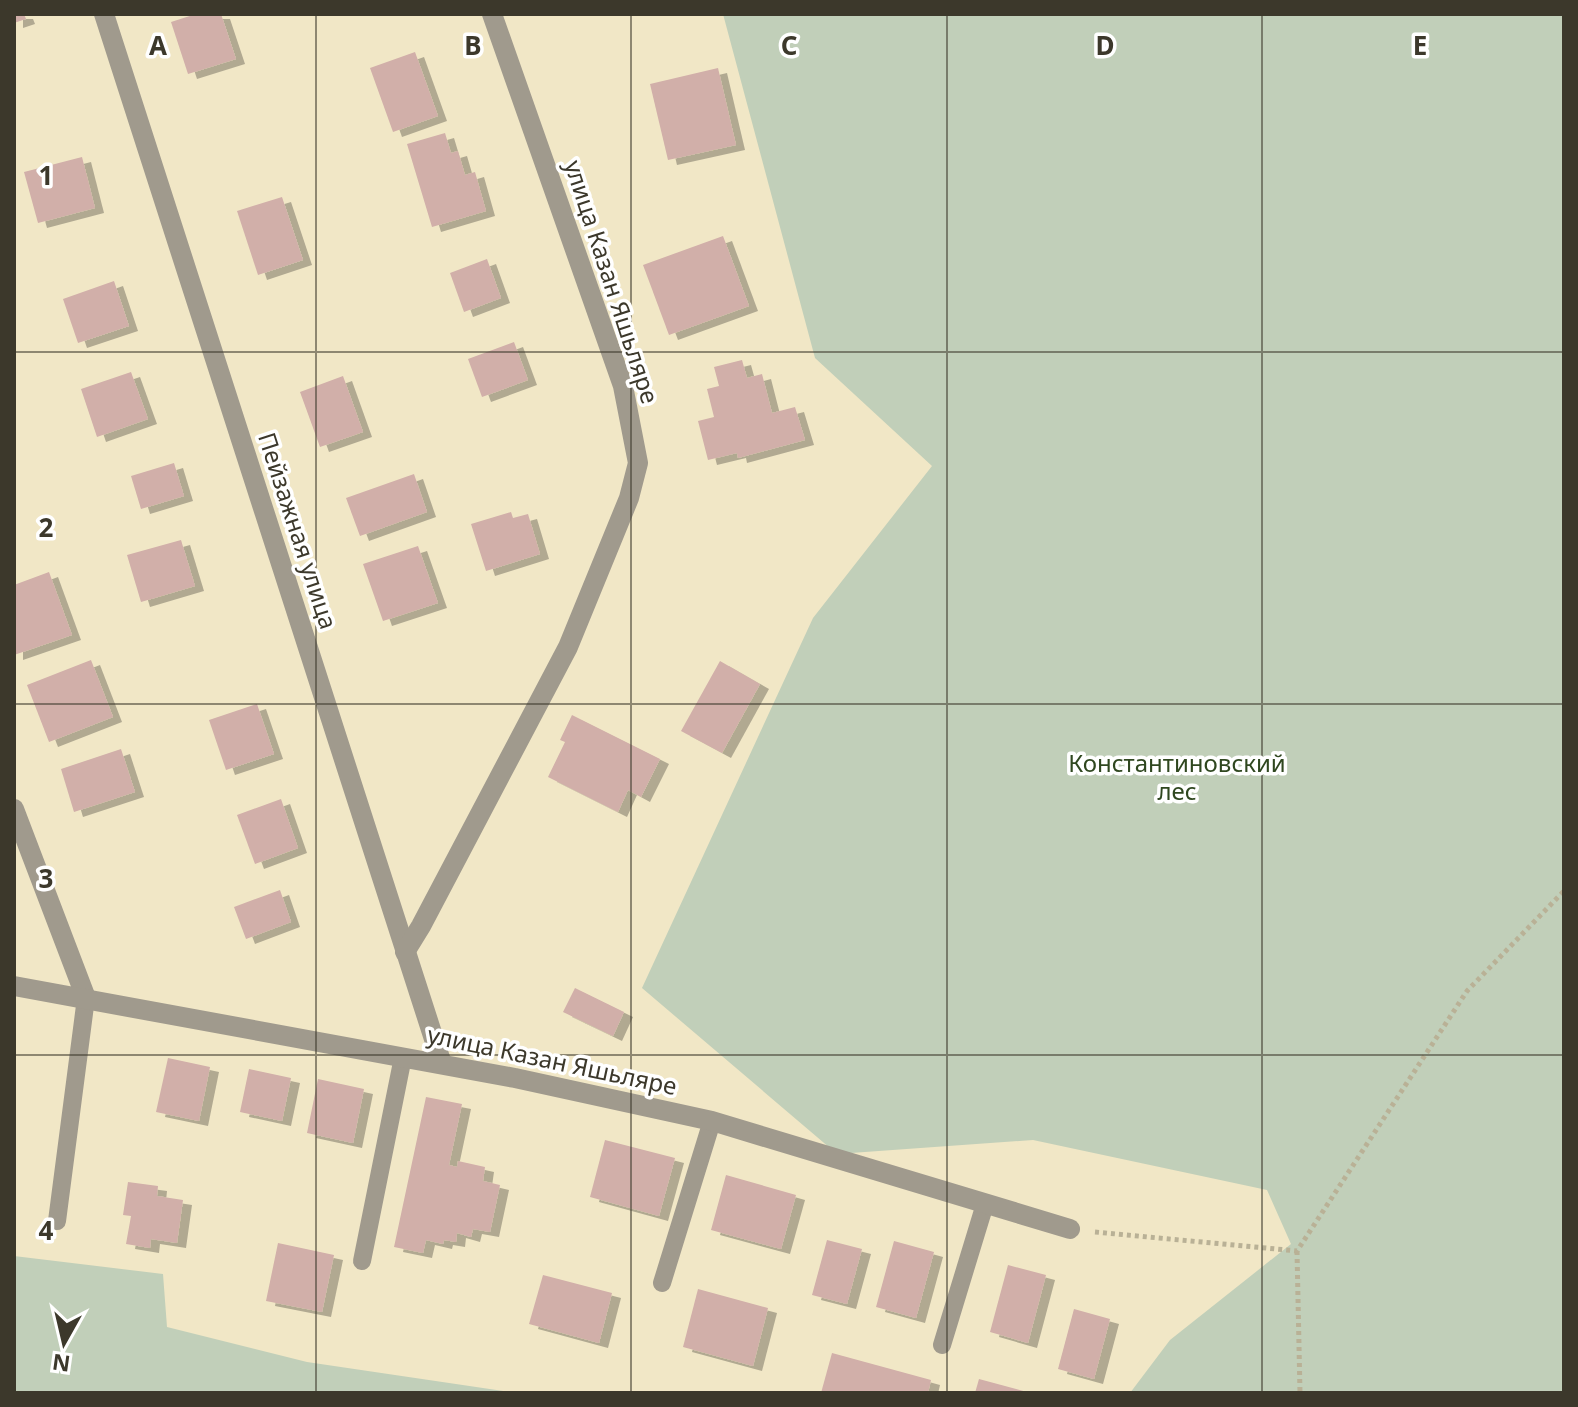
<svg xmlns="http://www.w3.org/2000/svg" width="1578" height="1407" font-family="'Noto Sans',sans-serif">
<defs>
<filter id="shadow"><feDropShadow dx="9" dy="5" stdDeviation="0" flood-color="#0004"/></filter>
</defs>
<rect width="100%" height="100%" fill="#f1e7c6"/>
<g fill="#c1cfb9">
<path d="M723,14H1564V1393H1130L1170,1340L1291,1244L1267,1190L1033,1140L837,1154L642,988L813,618L932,466L815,358Z"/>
<path d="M14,1256L163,1274L167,1327L307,1362L516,1393H14Z"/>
</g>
<g fill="#d1afa9" filter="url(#shadow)">
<path d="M14,14H24L26,19L14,23Z"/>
<path d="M196,14H221L236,59L188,74L171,22Z"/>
<path d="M415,52L438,116L393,132L370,68Z"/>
<path d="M718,68L736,145L668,160L650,84Z"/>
<path d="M445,133L451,153L458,151L465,175L475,172L486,211L432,227L407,144Z"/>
<path d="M82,157L95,208L38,223L24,172Z"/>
<path d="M282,197L303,260L258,275L237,211Z"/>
<path d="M723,236L749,306L669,335L643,265Z"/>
<path d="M487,259L501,298L464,312L450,273Z"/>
<path d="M114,281L129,326L78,343L63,299Z"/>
<path d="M514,342L528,380L482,397L468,359Z"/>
<path d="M742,360L747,378L762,374L772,413L795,407L805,440L738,458L737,453L708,460L698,421L714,417L707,389L719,386L714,367Z"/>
<path d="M131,372L148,419L97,437L81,389Z"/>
<path d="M343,376L363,432L320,447L300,392Z"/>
<path d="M174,463L184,496L141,509L131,476Z"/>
<path d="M414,474L427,512L360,536L346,498Z"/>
<path d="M511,512L513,518L528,514L540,554L486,571L471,524Z"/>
<path d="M181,540L195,586L141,602L127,555Z"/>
<path d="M418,546L438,603L383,621L363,564Z"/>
<path d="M49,572L72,635L14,655V585Z"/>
<path d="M91,660L113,717L49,742L27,685Z"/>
<path d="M720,661L760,684L722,753L681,731Z"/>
<path d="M257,704L274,754L226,770L209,720Z"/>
<path d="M572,715L660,759L641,797L628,790L618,812L548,777L565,742L560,740Z"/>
<path d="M121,749L135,792L74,812L61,769Z"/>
<path d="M281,799L298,848L255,864L237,815Z"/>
<path d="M280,890L291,922L246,939L234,907Z"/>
<path d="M575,988L624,1012L613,1036L563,1012Z"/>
<path d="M168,1058L210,1067L199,1121L156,1112Z"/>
<path d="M249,1069L291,1078L282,1121L240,1112Z"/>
<path d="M318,1079L364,1089L353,1143L307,1133Z"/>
<path d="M426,1097L462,1104L449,1165L457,1167L458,1161L485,1167L483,1181L500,1185L490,1232L473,1229L471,1237L457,1233L456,1242L444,1240L443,1244L426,1240L423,1253L394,1247Z"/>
<path d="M605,1140L675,1158L659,1216L590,1197Z"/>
<path d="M726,1175L796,1195L781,1249L711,1230Z"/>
<path d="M128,1182L158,1186L157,1196L183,1200L177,1243L151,1239L150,1248L126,1244L131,1216L123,1215Z"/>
<path d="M827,1240L862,1249L847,1304L812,1295Z"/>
<path d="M894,1241L934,1252L916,1318L876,1307Z"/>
<path d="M278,1243L334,1255L322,1312L266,1301Z"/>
<path d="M1008,1265L1046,1275L1028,1343L990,1332Z"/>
<path d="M543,1275L612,1293L599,1343L529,1324Z"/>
<path d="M698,1289L768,1308L753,1366L683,1347Z"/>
<path d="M1074,1309L1110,1319L1094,1379L1058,1369Z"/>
<path d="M832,1353L931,1380L928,1393H821Z"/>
<path d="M979,1379L1027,1392L1026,1393H975Z"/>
</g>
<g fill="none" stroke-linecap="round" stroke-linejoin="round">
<g stroke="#b9b196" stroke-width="5" stroke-dasharray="4 4" stroke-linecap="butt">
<path d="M1095,1232L1297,1251L1467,991L1564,891"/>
<path d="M1297,1251L1300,1393"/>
</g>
<g stroke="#a09a8d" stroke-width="18">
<path d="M57,1221L86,998"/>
<path d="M362,1261L403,1057"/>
<path d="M662,1283L712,1121"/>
<path d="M942,1345L985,1204"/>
</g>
<g stroke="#a09a8d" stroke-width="20">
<path d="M104,14L442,1064"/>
<path d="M14,809L86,998"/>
<path d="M405,952L421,926L568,647L629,498L638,463L623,386L492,14"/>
<path d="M14,986L515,1078L712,1121L1070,1229"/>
</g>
</g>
<path fill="none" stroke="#3c382b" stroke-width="2" stroke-opacity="0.55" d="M316,14V1393M631,14V1393M947,14V1393M1262,14V1393M14,352H1564M14,704H1564M14,1055H1564"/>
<g text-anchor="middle" stroke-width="7" stroke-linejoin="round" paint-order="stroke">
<g font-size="24" fill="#3c382b" stroke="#fff">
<text transform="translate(611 282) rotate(72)" y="8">улица Казан Яшьляре</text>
<text transform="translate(297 531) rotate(72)" y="8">Пейзажная улица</text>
<text transform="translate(552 1061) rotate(12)" y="8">улица Казан Яшьляре</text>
</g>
<g font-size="24" fill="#2f471f" stroke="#fff">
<text x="1177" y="772">Константиновский<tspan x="1177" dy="28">лес</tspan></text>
</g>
</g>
<g font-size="26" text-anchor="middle" font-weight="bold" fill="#3c382b" stroke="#fff" stroke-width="7" stroke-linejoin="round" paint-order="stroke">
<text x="158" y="55">A</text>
<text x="473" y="55">B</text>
<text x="789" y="55">C</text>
<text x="1105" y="55">D</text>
<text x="1420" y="55">E</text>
<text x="46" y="185">1</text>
<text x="46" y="537">2</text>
<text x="46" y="888">3</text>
<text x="46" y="1240">4</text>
</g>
<rect width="1578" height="1407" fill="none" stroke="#3c382b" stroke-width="32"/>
<g transform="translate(64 1343) rotate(188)" stroke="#ffffff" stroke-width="6" paint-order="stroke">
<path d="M0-6L14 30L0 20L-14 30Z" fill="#3c382b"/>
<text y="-12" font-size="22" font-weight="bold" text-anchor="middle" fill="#3c382b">N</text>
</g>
</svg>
